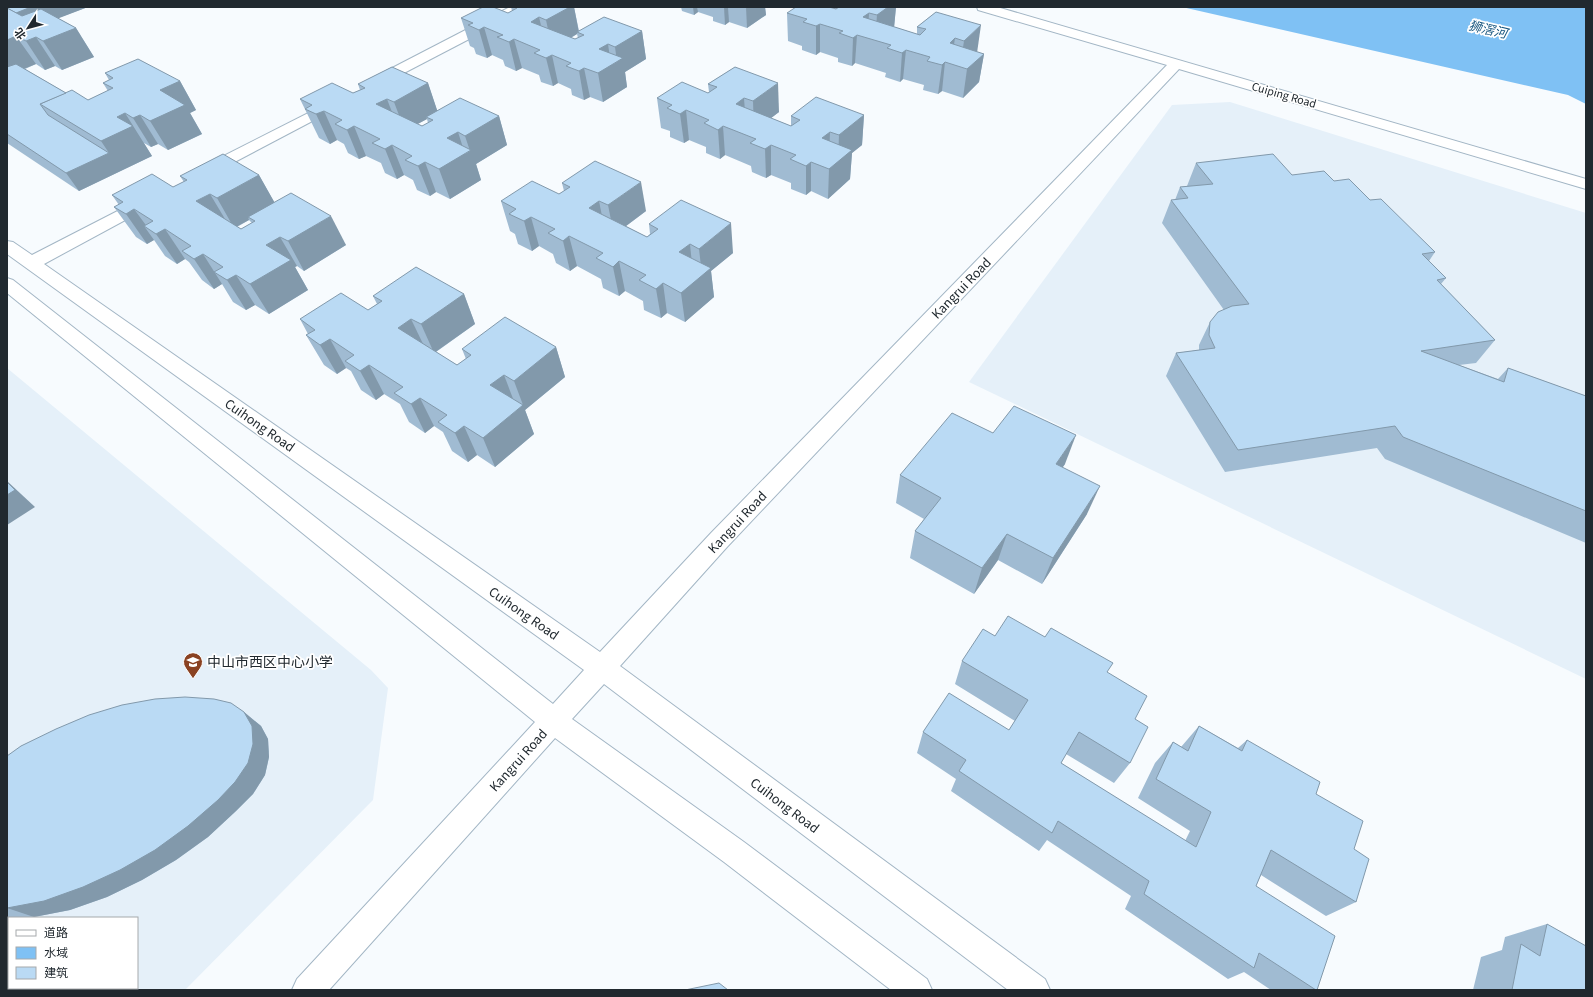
<svg xmlns="http://www.w3.org/2000/svg" width="1593" height="997" font-family="'Source Sans 3','Noto Sans SC',sans-serif">
<rect width="100%" height="100%" fill="#f7fbfe"/>
<g fill="#e5f0f9" fill-rule="evenodd">
<path d="M1230,102L1586,213V679L969,382L1172,105Z"/>
<path d="M7,368L371,670L388,688L373,800L185,990H7ZM9,918H137V988H9Z"/>
</g>
<path fill="#7fc1f4" d="M1182,7H1586V104L1568,95Z"/>
<g fill="none" stroke-linecap="round" stroke-linejoin="round">
<g stroke="#a3b6c5" stroke-width="2">
<g id="minor">
<path d="M510,7H526L525,10L379,86H369L367,83L369,80Z"/>
<path d="M977,7H997L1586,179V189L1179,69L727,547L620,666L1045,979L1050,990H1008L604,684L572,719L744,842L927,979L932,990H891L724,862L555,738L329,990H292L297,979L535,722L7,293V278L13,280L553,704L584,670L7,254V241L13,242L32,255L141,199L147,197L153,199L155,202L153,205L44,264L600,652L711,533L1167,65L978,10Z"/>
<path d="M334,100L339,101L341,104L339,107L210,175H198L196,172L198,169Z"/>
</g>
</g>
<use href="#minor" fill="#fff" fill-rule="evenodd"/>
</g>
<g fill="#a0bbd2" fill-rule="evenodd">
<path d="M7,7H88L58,18L76,28L94,57L62,70L55,66L45,70L36,64L25,69L66,93L88,100L108,91L103,83L109,80L105,73L180,81L196,110L190,113L202,134L168,150L158,144L151,147L144,143L152,156L79,191L7,143Z"/>
<path d="M511,7H574L579,31H642L646,59L625,72L627,87L603,102L590,97L584,100L572,95L571,89L558,83L553,86L541,82L539,75L522,68L516,71L505,66L503,60L492,55L487,58L476,54L474,48L470,46L461,18L508,13L512,11ZM577,34L578,38L575,39L571,38Z"/>
<path d="M681,7H765L766,15L747,28L729,22L725,25L713,21V17L698,12L694,15L682,11Z"/>
<path d="M834,7H896L894,27L917,34V27L936,12L977,52L984,54L979,82L963,98L942,91L938,94L923,90L924,85L903,79L900,82L885,77L886,73L855,63L852,66L838,62V58L820,52L816,55L802,50V46L788,41L787,13L834,9Z"/>
<path d="M735,67L779,112L771,118L791,126V116L864,115L862,145L852,153L850,179L828,199L811,191L806,195L791,189V183L771,175L766,178L752,172L751,166L725,155L720,159L706,153V147L689,140L684,143L670,137V131L661,128L657,98L708,93L709,92L708,84Z"/>
<path d="M428,83L437,110L499,116L507,145L476,164L481,180L450,199L436,192L430,196L417,190L413,180L404,175L397,179L385,173L381,163L366,156L359,159L348,153L344,144L337,140L330,144L319,138L300,99L353,93L360,90L358,84ZM427,119L428,123L422,126L417,124Z"/>
<path d="M1196,163L1292,175L1334,181L1370,200L1435,252L1429,261L1446,278L1441,284L1495,340L1476,363L1459,365L1498,379L1508,368L1586,396V543L1385,459L1377,448L1225,472L1166,376L1176,353L1199,350V345L1210,322L1224,310L1162,223L1171,200H1175L1180,187L1187,186Z"/>
<path d="M259,175L274,202L346,245L304,271L297,266L295,267L308,290L269,314L255,305L246,310L233,302L222,284L214,289L202,280L189,262L185,259L177,264L165,256L154,240L147,244L136,237L114,207L119,205L112,195L173,187L184,182L180,176ZM249,220L252,223L241,229L237,227Z"/>
<path d="M562,183L646,211L626,226L647,237L650,234L649,224L733,253L711,271L714,297L685,322L667,313L661,318L644,310L643,301L625,291L619,296L603,288L601,279L577,266L570,271L556,263L553,254L539,246L532,251L518,244L515,234L510,231L501,201L559,194L564,191Z"/>
<path d="M464,294L475,324L436,352L457,365L466,359L462,349L556,347L565,377L525,410L534,434L495,467L477,455L468,462L452,451L443,432L434,426L425,433L409,422L400,404L384,394L376,400L361,390L351,371L346,368L337,374L324,365L306,335L308,334L300,319L368,310L377,304L373,296Z"/>
<path d="M993,433L1065,464L1062,468L1087,514L1042,584L998,560L974,594L910,558L915,531L924,519L896,503L900,475Z"/>
<path d="M995,636L1107,672L1135,719L1130,763L1114,783L1066,754L1061,763L1185,841L1190,831L1138,798L1155,763L1173,742L1181,747L1199,726L1238,748L1247,740L1316,794L1354,849L1356,902L1326,916L1261,875L1256,886L1317,990H1271L1244,972L1228,979L1125,909L1131,896L1047,840L1039,851L951,791L956,779L917,753L923,732L1009,730L1015,721L955,684L962,661Z"/>
<path d="M244,712L261,726L268,739L269,757L265,775L253,794L236,811L208,837L176,860L142,880L107,897L70,910L34,917L9,918V919H7V756Z"/>
<path d="M1547,924L1586,990H1473L1481,957L1502,950L1505,937Z"/>
</g>
<g fill="#8299ab">
<path d="M31,7H88L7,38V16Z"/>
<path d="M570,7H574L579,33L577,32V34L552,48L546,20Z"/>
<path d="M693,7H697L698,12L694,15Z"/>
<path d="M724,7H728L729,22L725,25Z"/>
<path d="M746,7H765L766,15L747,28Z"/>
<path d="M888,7H896L894,28L875,40L877,15Z"/>
<path d="M869,13L868,38L863,17Z"/>
<path d="M539,17L546,46L531,22Z"/>
<path d="M820,24V52L816,55V26Z"/>
<path d="M981,25L977,53L960,67L964,41Z"/>
<path d="M484,27L492,55L487,58L479,30Z"/>
<path d="M76,28L94,57L62,70L43,41Z"/>
<path d="M642,31L646,59L625,72L627,87L603,102L598,73L599,49L608,44L611,65L617,62L615,47Z"/>
<path d="M857,35L855,63L852,66L853,38Z"/>
<path d="M16,36L36,64L21,70L7,91V40Z"/>
<path d="M36,37L55,66L45,70L26,41Z"/>
<path d="M955,38L951,64L950,43Z"/>
<path d="M514,39L522,68L516,71L509,42Z"/>
<path d="M906,50L903,79L900,82L902,53Z"/>
<path d="M984,54L979,82L963,98L967,69Z"/>
<path d="M552,55L558,83L553,86L546,58Z"/>
<path d="M945,62L942,91L938,94L942,65Z"/>
<path d="M584,68L590,97L584,100L579,71Z"/>
<path d="M180,81L196,110L190,113L202,134L168,150L150,121L160,90Z"/>
<path d="M428,83L438,113L426,117L427,119L405,131L394,102Z"/>
<path d="M778,83L779,112L754,131L753,101Z"/>
<path d="M744,98L746,127L736,104Z"/>
<path d="M387,99L398,128L376,104Z"/>
<path d="M686,110L689,140L684,143L680,114Z"/>
<path d="M324,111L337,140L330,144L316,114Z"/>
<path d="M125,113L152,156L79,191L66,173L109,153L101,141L117,117Z"/>
<path d="M140,115L158,144L151,147L133,118Z"/>
<path d="M864,115L862,145L852,153L850,179L828,199L829,169L838,161L839,135Z"/>
<path d="M499,116L507,145L476,164L481,180L450,199L439,169L447,138L458,132L465,154L470,151L465,136Z"/>
<path d="M354,126L366,156L359,159L347,130Z"/>
<path d="M723,126L725,155L720,159L718,130Z"/>
<path d="M830,132L829,161L822,138Z"/>
<path d="M392,145L404,175L397,179L385,149Z"/>
<path d="M771,145V175L766,178L765,149Z"/>
<path d="M425,162L436,192L430,196L418,166Z"/>
<path d="M811,162V191L806,195V166Z"/>
<path d="M259,175L276,205L248,217L249,220L234,228L217,198Z"/>
<path d="M641,182L646,211L614,235L608,205Z"/>
<path d="M210,194L228,224L196,201Z"/>
<path d="M599,201L605,231L589,208Z"/>
<path d="M134,209L148,228L144,226L154,240L147,244L126,214Z"/>
<path d="M331,216L346,245L304,271L288,241Z"/>
<path d="M531,217L539,246L532,251L524,221Z"/>
<path d="M731,223L733,253L711,271L714,297L685,322L681,293L702,275L699,249Z"/>
<path d="M165,229L185,259L177,264L156,234Z"/>
<path d="M569,236L577,266L570,271L563,241Z"/>
<path d="M280,237L297,266L295,267L308,290L269,314L250,284L266,245Z"/>
<path d="M690,244L693,274L679,252Z"/>
<path d="M203,254L222,284L214,289L194,259Z"/>
<path d="M619,261L625,291L619,296L613,267Z"/>
<path d="M236,275L255,305L246,310L227,280Z"/>
<path d="M663,283L667,313L661,318L656,289Z"/>
<path d="M464,294L475,324L434,353L421,324Z"/>
<path d="M411,319L425,348L398,328Z"/>
<path d="M330,339L346,368L337,374L320,345Z"/>
<path d="M556,347L565,377L525,410L534,434L495,467L483,438L523,405L514,381Z"/>
<path d="M369,365L384,394L376,400L360,371Z"/>
<path d="M504,375L515,404L490,385Z"/>
<path d="M420,398L434,426L425,433L411,404Z"/>
<path d="M464,426L477,455L468,462L455,433Z"/>
<path d="M1076,435L1065,464L1045,492L1056,464Z"/>
<path d="M7,481L35,507L7,525Z"/>
<path d="M1100,486L1087,514L1042,584L1053,558Z"/>
<path d="M1007,534L998,560L974,594L982,568Z"/>
<path d="M244,712L261,726L268,739L269,757L265,775L253,794L236,811L208,837L176,860L142,880L107,897L70,910L34,917L7,908Z"/>
</g>
<g fill="#badaf4" stroke="#8299ab">
<path d="M7,7H31L16,13L7,8Z"/>
<path d="M483,7H493L508,13L517,8L513,7H570L546,20L539,17L531,22L575,39L584,35L577,32L604,17L642,31L615,47L608,44L599,49L623,58L598,73L584,68L579,71L566,66L571,63L552,55L546,58L534,53L540,50L514,39L509,42L497,37L503,35L484,27L479,30L468,25L473,23L461,18Z"/>
<path d="M796,7H829L836,9L839,7H888L877,15L869,13L863,17L920,35L926,29L917,27L936,12L981,25L964,41L955,38L950,43L984,54L967,69L945,62L942,65L927,61L930,57L906,50L902,53L887,48L891,45L857,35L853,38L839,33L843,31L820,24L816,26L803,22L807,19L787,13Z"/>
<path d="M7,8L22,16L41,9L76,28L43,41L36,37L26,41L16,36L7,40Z"/>
<path d="M138,59L180,81L160,90L185,105L150,121L140,115L133,118L125,113L117,117L133,126L101,141L40,104L72,90L88,100L113,88L103,83L113,78L105,73Z"/>
<path d="M16,64L66,93L40,104L48,115L109,153L66,173L7,134V67Z"/>
<path d="M392,67L428,83L394,102L387,99L376,104L422,126L433,120L426,117L460,98L499,116L465,136L458,132L447,138L471,150L439,169L425,162L418,166L405,160L412,156L392,145L385,149L372,143L380,139L354,126L347,130L335,124L342,120L324,111L316,114L305,109L312,105L300,99L332,83L353,93L365,88L358,84Z"/>
<path d="M735,67L778,83L753,101L744,98L736,104L791,126L800,120L791,116L816,97L864,115L839,135L830,132L822,138L852,150L829,169L811,162L806,166L790,159L796,155L771,145L765,149L750,143L756,139L723,126L718,130L704,123L709,120L686,110L680,114L667,108L672,105L657,98L682,82L708,93L717,87L708,84Z"/>
<path d="M223,154L259,175L217,198L210,194L196,201L241,229L255,221L248,217L291,193L331,216L288,241L280,237L266,245L291,260L250,284L236,275L227,280L214,272L223,267L203,254L194,259L182,251L191,246L165,229L156,234L144,226L153,221L134,209L126,214L114,207L123,202L112,195L152,174L173,187L187,180L180,176Z"/>
<path d="M1273,154L1292,175L1324,171L1334,181L1349,179L1370,200L1381,199L1435,252L1422,254L1446,278L1437,280L1495,340L1421,351L1504,382L1508,368L1586,396V511L1403,437L1395,426L1238,450L1176,353L1215,348L1209,335L1210,322L1218,312L1232,306L1249,304L1171,200L1188,198L1180,187L1213,184L1196,163Z"/>
<path d="M595,161L641,182L608,205L599,201L589,208L647,237L658,229L649,224L681,200L731,223L699,249L690,244L679,252L711,268L681,293L663,283L656,289L639,280L646,275L619,261L613,267L596,258L603,253L569,236L563,241L548,233L555,229L531,217L524,221L509,214L516,209L501,201L532,181L559,194L570,187L562,183Z"/>
<path d="M416,267L464,294L421,324L411,319L398,328L457,365L471,355L462,349L505,317L556,347L514,381L504,375L490,385L523,405L483,438L464,426L455,433L438,422L447,415L420,398L411,404L394,393L403,387L369,365L360,371L345,361L354,355L330,339L320,345L306,335L315,330L300,319L341,293L368,310L382,301L373,296Z"/>
<path d="M1014,406L1076,435L1056,464L1100,486L1053,558L1007,534L982,568L915,531L941,498L900,475L952,413L993,433Z"/>
<path d="M7,482L15,490L7,495Z"/>
<path d="M1008,616L1045,637L1051,628L1113,663L1107,672L1147,696L1135,719L1148,727L1130,763L1079,732L1061,763L1196,847L1211,812L1156,779L1173,742L1188,751L1199,726L1242,751L1247,740L1320,782L1316,794L1363,821L1354,849L1369,859L1356,902L1271,850L1256,886L1335,936L1317,990H1316L1259,953L1254,968L1144,894L1149,881L1058,821L1052,833L959,771L966,760L923,732L949,693L1009,730L1028,700L962,661L983,629L995,636Z"/>
<path d="M185,697L214,699L231,703L244,712L252,726L253,744L248,763L235,782L218,800L188,826L155,850L120,870L83,887L44,901L7,908V756L21,746L56,729L89,715L122,705L155,699Z"/>
<path d="M1547,924L1586,946V990H1512L1521,944L1540,956Z"/>
<path d="M719,983L728,990H685Z"/>
</g>
<defs>
<g id="school-pin" transform="scale(1)"><path d="M0 17L-7.5 6A9.5 9.5 0 1 1 7.5 6Z" fill="#8a4222" stroke="#fff"/><path d="M0-5L7-2L0 1L-7-2ZM-4 1L0 2.5L4 1V4Q0 6-4 4Z" fill="#fff"/></g>
</defs>
<g fill-rule="evenodd">
<use href="#school-pin" x="193" y="662"/>
</g>
<g text-anchor="middle" stroke-width="3.5" stroke-linejoin="round" paint-order="stroke">
<g font-size="12" fill="#21292f" stroke="#fff">
<text transform="translate(1284 95) rotate(16)" y="4">Cuiping Road</text>
</g>
<g font-size="13" font-style="italic" fill="#15547e" stroke="#fff">
<text transform="translate(1488 29) rotate(13)" y="5">狮滘河</text>
</g>
<g font-size="14" fill="#21292f" stroke="#fff">
<text transform="translate(961 288) rotate(-46)" y="5">Kangrui Road</text>
<text transform="translate(260 425) rotate(35)" y="5">Cuihong Road</text>
<text transform="translate(737 522) rotate(-47)" y="5">Kangrui Road</text>
<text transform="translate(524 613) rotate(35)" y="5">Cuihong Road</text>
<text transform="translate(518 760) rotate(-48)" y="5">Kangrui Road</text>
<text transform="translate(785 805) rotate(37)" y="5">Cuihong Road</text>
</g>
<g font-size="14" fill="#21292f" stroke="#fff" text-anchor="start">
<text x="207" y="667">中山市西区中心小学</text>
</g>
</g>
<rect width="1593" height="997" fill="none" stroke="#21292f" stroke-width="16"/>
<rect x="8" y="917" width="130" height="72" fill="#ffffff" stroke="#a6a9ac"/>
<rect x="16" y="930" width="20" height="6" fill="#ffffff" stroke="#a6a9ac"/>
<text x="44" y="937" font-size="12" fill="#21292f">道路</text>
<rect x="16" y="947" width="20" height="12" fill="#7fc1f4" stroke="#a6a9ac"/>
<text x="44" y="957" font-size="12" fill="#21292f">水域</text>
<rect x="16" y="967" width="20" height="12" fill="#badaf4" stroke="#a6a9ac"/>
<text x="44" y="977" font-size="12" fill="#21292f">建筑</text>
<g transform="translate(28 28) rotate(234)" stroke="#ffffff" stroke-width="3" paint-order="stroke">
<path d="M0-3L7 15L0 10L-7 15Z" fill="#21292f"/>
<text y="-6" font-size="11" font-weight="bold" text-anchor="middle" fill="#21292f">北</text>
</g>
</svg>
